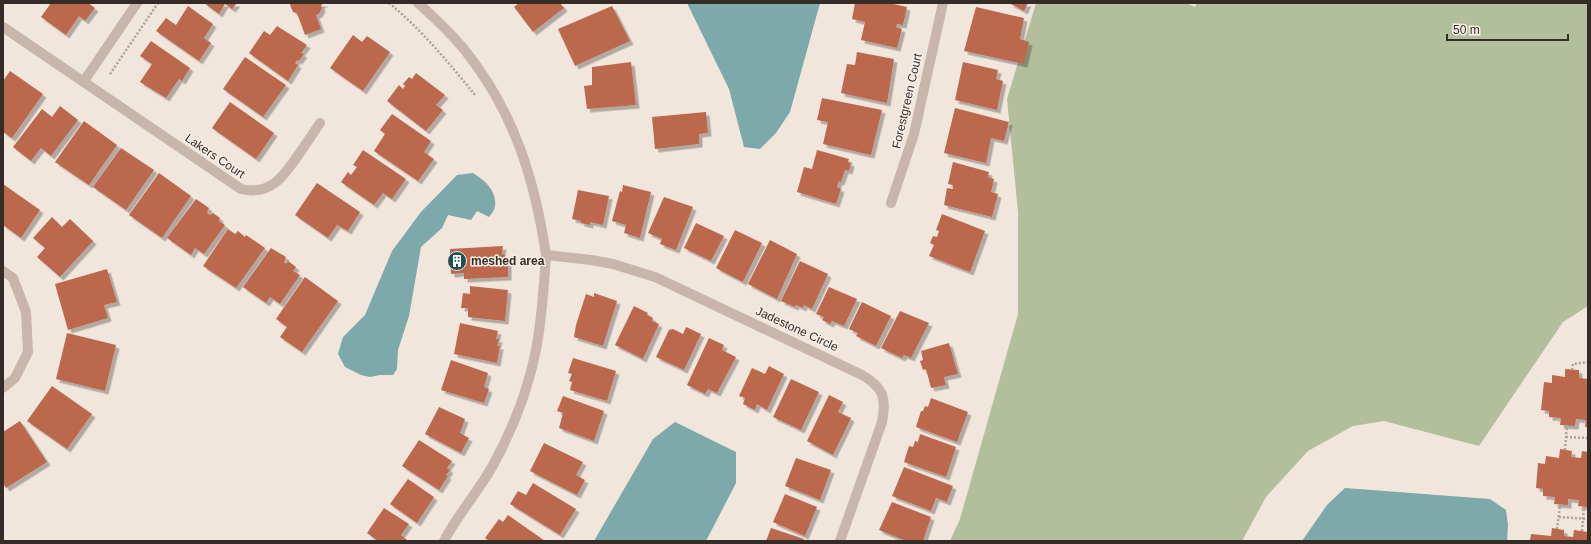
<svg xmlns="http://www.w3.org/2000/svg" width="1591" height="544" font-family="Helvetica,sans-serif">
<defs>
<filter id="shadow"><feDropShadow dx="3.5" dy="3.5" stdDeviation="0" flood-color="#0004"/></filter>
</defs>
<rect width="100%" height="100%" fill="#f0e6dc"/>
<path fill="#b3be9d" d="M1036,3H1186L1195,7L1197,3H1588V306L1563,322L1479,446L1384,421L1353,426L1308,451L1266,497L1242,541H950L960,519L1018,314V212L1007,99Z"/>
<g fill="#7da9aa">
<path d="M687,3H820L790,112L776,133L760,149L744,147L729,89Z"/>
<path d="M473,173C484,180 497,190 495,206C495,210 491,214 489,217L477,211L471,220L448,215L442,228L421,247L409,316L398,350L397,369L393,375H380L370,377L361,375L345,367L338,354L343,337L365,315L392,251L421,212L457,175Z"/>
<path d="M675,422L736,452V483L706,541H594L653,439Z"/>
<path d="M1345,488L1490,499L1506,510L1508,525L1507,541H1302L1327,505Z"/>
</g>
<g fill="#bc674e" filter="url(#shadow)">
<path d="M51,3H88L95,8L85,21L79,16L66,35L41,17Z"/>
<path d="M204,3H237L232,9L225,4L219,14Z"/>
<path d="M291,3H325L321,5L322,8L319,14L316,15L321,29L305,35L297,13L293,12L290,5Z"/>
<path d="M519,3H560L564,8L533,32L514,7Z"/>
<path d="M855,3H889L907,7L903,25L897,24L896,27L902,29L897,48L861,40L865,22L852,19Z"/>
<path d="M1009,3H1028L1024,11Z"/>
<path d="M188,6L213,24L204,38L211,43L199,61L156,31L166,18L176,25Z"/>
<path d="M612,6L630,41L575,66L558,29Z"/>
<path d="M976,7L1024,18L1020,39L1029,42L1024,64L964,51Z"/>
<path d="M277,26L307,45L301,53L304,54L299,61L297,60L295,63L298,65L288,81L249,53L264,31L270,35Z"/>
<path d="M353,35L362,42L367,36L390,52L363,91L330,68Z"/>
<path d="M151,41L190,68L182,81L179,79L166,98L140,82L152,64L140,56Z"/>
<path d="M857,52L894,59L887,103L841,93L847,64L855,65Z"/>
<path d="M245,57L286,85L263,117L223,89Z"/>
<path d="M631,62L636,105L587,109L584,86L592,85V67Z"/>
<path d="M963,62L998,70L996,79L1003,81L997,110L955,100Z"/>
<path d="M10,71L43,94L12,138L3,132V81Z"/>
<path d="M416,73L445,95L436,105L443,110L426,131L387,101L399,85L403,89L405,86L403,84L409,77L412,79Z"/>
<path d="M822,98L882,110L871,155L823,144L828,122L817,120Z"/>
<path d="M230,102L274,133L256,159L212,128Z"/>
<path d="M60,106L78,120L51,156L41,148L31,161L13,147L42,109L52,117Z"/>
<path d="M955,108L1009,122L1004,141L991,138L986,163L944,153Z"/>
<path d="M706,112L708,133L699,134V144L655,149L652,117Z"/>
<path d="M392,114L431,141L424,152L434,159L418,181L374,151L385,134L380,130Z"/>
<path d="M84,121L117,145L89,185L55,162Z"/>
<path d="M121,148L154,170L126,210L93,187Z"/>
<path d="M363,150L406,179L392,199L383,193L374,205L341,182L348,172L351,175L357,167L353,165Z"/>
<path d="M817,150L849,159L848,162L851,163L849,171L845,170L841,182L839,181L837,187L841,189L836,204L797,192L804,167L812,169Z"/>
<path d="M953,162L989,172L988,177L994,179L991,192L998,194L992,217L944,205L947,188L953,189V185L948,184Z"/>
<path d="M159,173L191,196L162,238L129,215Z"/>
<path d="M317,183L360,212L348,231L337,225L328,238L295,215Z"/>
<path d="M3,184L40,210L21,238L3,225Z"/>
<path d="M623,185L651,192L640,238L624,233L626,225L612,221L620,191L622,192Z"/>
<path d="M578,190L609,196L603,225L590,222V225L581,223V221L572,219Z"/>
<path d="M664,197L693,207L676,250L660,244L662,239L648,233Z"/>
<path d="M196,199L209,208L207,213L210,215L213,213L220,218L219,221L225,225L204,254L195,248L191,255L167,238Z"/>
<path d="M942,214L985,231L970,272L929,256L934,245L930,243L933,236L937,237L939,231L936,230Z"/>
<path d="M52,217L62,227L70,219L93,241L60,277L37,257L45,248L33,238Z"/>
<path d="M696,223L724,236L711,261L684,248Z"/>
<path d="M228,229L235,234L238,231L245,237L246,235L265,248L236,288L203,266Z"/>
<path d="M735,230L762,243L743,282L716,268Z"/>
<path d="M770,240L797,254L777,299L748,284Z"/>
<path d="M503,246L502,254L505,255V259H508V277L464,279V273L451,274L450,249Z"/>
<path d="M271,248L286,257L284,262L286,264L288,261L296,267L293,271L300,275L280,304L270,297L266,303L243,287Z"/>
<path d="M800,261L828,274L812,309L804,305L803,308L796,305L795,307L781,301Z"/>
<path d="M107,269L117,302L104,305L108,318L68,330L55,284Z"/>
<path d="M305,277L338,301L302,352L280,337L287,327L276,319Z"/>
<path d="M470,286L508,290L505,321L468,317V308H461L463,293L470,294Z"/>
<path d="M829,287L857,299L844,326L832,321L830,324L822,320L824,317L816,314Z"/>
<path d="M594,293L617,301L603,346L574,337L576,325L586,294L594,297Z"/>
<path d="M862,302L891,316L876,346L856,336L858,333L849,329Z"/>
<path d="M634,306L648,313L647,315L653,318L652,321L659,324L643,359L615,345Z"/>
<path d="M900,311L929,323L911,358L904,355L902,358L881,348Z"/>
<path d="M460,323L498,331L496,339H499L497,346H500L497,363L454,354Z"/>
<path d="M686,327L701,334L684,370L656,357L669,330L673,329L683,334Z"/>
<path d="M67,333L116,345L105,391L56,379Z"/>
<path d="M709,338L724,345L722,350L736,357L717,393L708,389L705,394L687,385Z"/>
<path d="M949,343L958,374L944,377L946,385L931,388L926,369L923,370L920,361L923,360L921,351Z"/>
<path d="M573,358L616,371L607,401L570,390L572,382L569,381L572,374L568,373Z"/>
<path d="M451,360L488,373L484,387L489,389L484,403L441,390Z"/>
<path d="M769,366L784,374L767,410L757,404L755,410L743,404L745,398L739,396L752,368L765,374Z"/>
<path d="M1565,369L1579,370V378L1588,379V427H1585L1586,420L1576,419L1575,426L1560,425L1561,418L1549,417V411L1541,410L1544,382L1552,383V375L1565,377Z"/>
<path d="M791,379L819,392L801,430L773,417Z"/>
<path d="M52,386L92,414L67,449L27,421Z"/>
<path d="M829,395L843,402L838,412L851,418L833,455L807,441Z"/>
<path d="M563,396L604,411L594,441L559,428L563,413L557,411Z"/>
<path d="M931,398L968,412L957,442L916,427L921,411H923L925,406L928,407Z"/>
<path d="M439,407L465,419L460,433L469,438L461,453L425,434Z"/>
<path d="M20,421L47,462L6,488L3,483V432Z"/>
<path d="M920,434L956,447L946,477L904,462L909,446L913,447L915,441L918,442Z"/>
<path d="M419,440L452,461L447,468L450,470L446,475L448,476L439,490L402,466Z"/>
<path d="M544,443L583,462L576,475L585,480L577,495L530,471Z"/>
<path d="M1560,449L1572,451L1571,457L1581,458L1582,451L1588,452V507L1578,506L1579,500L1568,499V505L1554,504L1555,497L1543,496V489L1536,488L1538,463L1545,464L1546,456L1559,458Z"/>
<path d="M796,458L831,470L820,500L785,486Z"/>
<path d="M904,467L953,486L947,502L936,498L931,511L892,496Z"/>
<path d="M408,479L434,497L417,523L390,504Z"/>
<path d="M533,483L576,509L560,535L510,504L518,491L526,495Z"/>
<path d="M785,494L817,507L805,536L773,522Z"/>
<path d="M892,502L931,517L923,541H906L879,530Z"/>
<path d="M384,508L409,524L401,535L408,541H378L367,533Z"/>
<path d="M508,515L545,541H489L485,538L499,519L503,522Z"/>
<path d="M771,528L804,539L803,541H766Z"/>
<path d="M1552,528L1564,530V536L1573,537L1574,530L1588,532V541H1530L1531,534L1551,536Z"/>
</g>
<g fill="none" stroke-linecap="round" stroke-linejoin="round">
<g stroke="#b2a093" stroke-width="2.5" stroke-dasharray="2 2" stroke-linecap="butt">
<path d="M389,3C422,30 449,63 475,95"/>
<path d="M110,74L158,3"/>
<path d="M1572,370L1573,364L1588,362"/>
<path d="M1566,437L1588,438"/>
<path d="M1565,450L1567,425"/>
<path d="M1559,517L1588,519"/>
<path d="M1557,529L1560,505"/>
<path d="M1582,531L1584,507"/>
</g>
<g stroke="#c7b6a9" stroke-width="10">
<path d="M3,27L241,189C271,196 284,176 299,154C306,144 313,133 320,123"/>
<path d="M84,81L137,3"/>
<path d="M891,203L914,134L943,3"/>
<path d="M3,271L13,278L26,312L28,352L15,378L3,388"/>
<path d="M444,541C458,514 478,492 492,467C512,431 528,390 536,350C542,318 544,287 546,255L591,260L613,264L655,277L862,375C883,387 887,398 882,422L840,541"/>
</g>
<path stroke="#c7b6a9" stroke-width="10" d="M418,3C436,19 453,35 467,53C515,114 535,181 546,255"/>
</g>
<defs>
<g id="building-disc" transform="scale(1)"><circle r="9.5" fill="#215053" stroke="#f8f0e8"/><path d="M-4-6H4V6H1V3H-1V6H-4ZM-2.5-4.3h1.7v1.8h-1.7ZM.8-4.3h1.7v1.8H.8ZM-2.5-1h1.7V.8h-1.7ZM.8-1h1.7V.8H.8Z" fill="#fff"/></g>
</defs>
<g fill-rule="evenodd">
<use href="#building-disc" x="457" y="261"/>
</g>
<g text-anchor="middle" stroke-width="3" stroke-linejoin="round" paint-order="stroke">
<g font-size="12" fill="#352c28" stroke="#f8f0e8">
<text transform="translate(907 101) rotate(-77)" y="4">Forestgreen Court</text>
<text transform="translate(215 156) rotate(34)" y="4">Lakers Court</text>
<text transform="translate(797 329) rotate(25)" y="4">Jadestone Circle</text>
</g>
<g font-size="12" font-weight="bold" fill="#352c28" stroke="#f8f0e8" text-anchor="start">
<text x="471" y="265">meshed area</text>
</g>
</g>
<rect width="1591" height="544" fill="none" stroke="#352c28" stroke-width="8"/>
<path d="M1447 34v6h121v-6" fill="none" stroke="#352c28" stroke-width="2"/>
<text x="1453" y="34" font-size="12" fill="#352c28" stroke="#f8f0e8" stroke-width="3" paint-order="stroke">50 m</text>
</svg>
